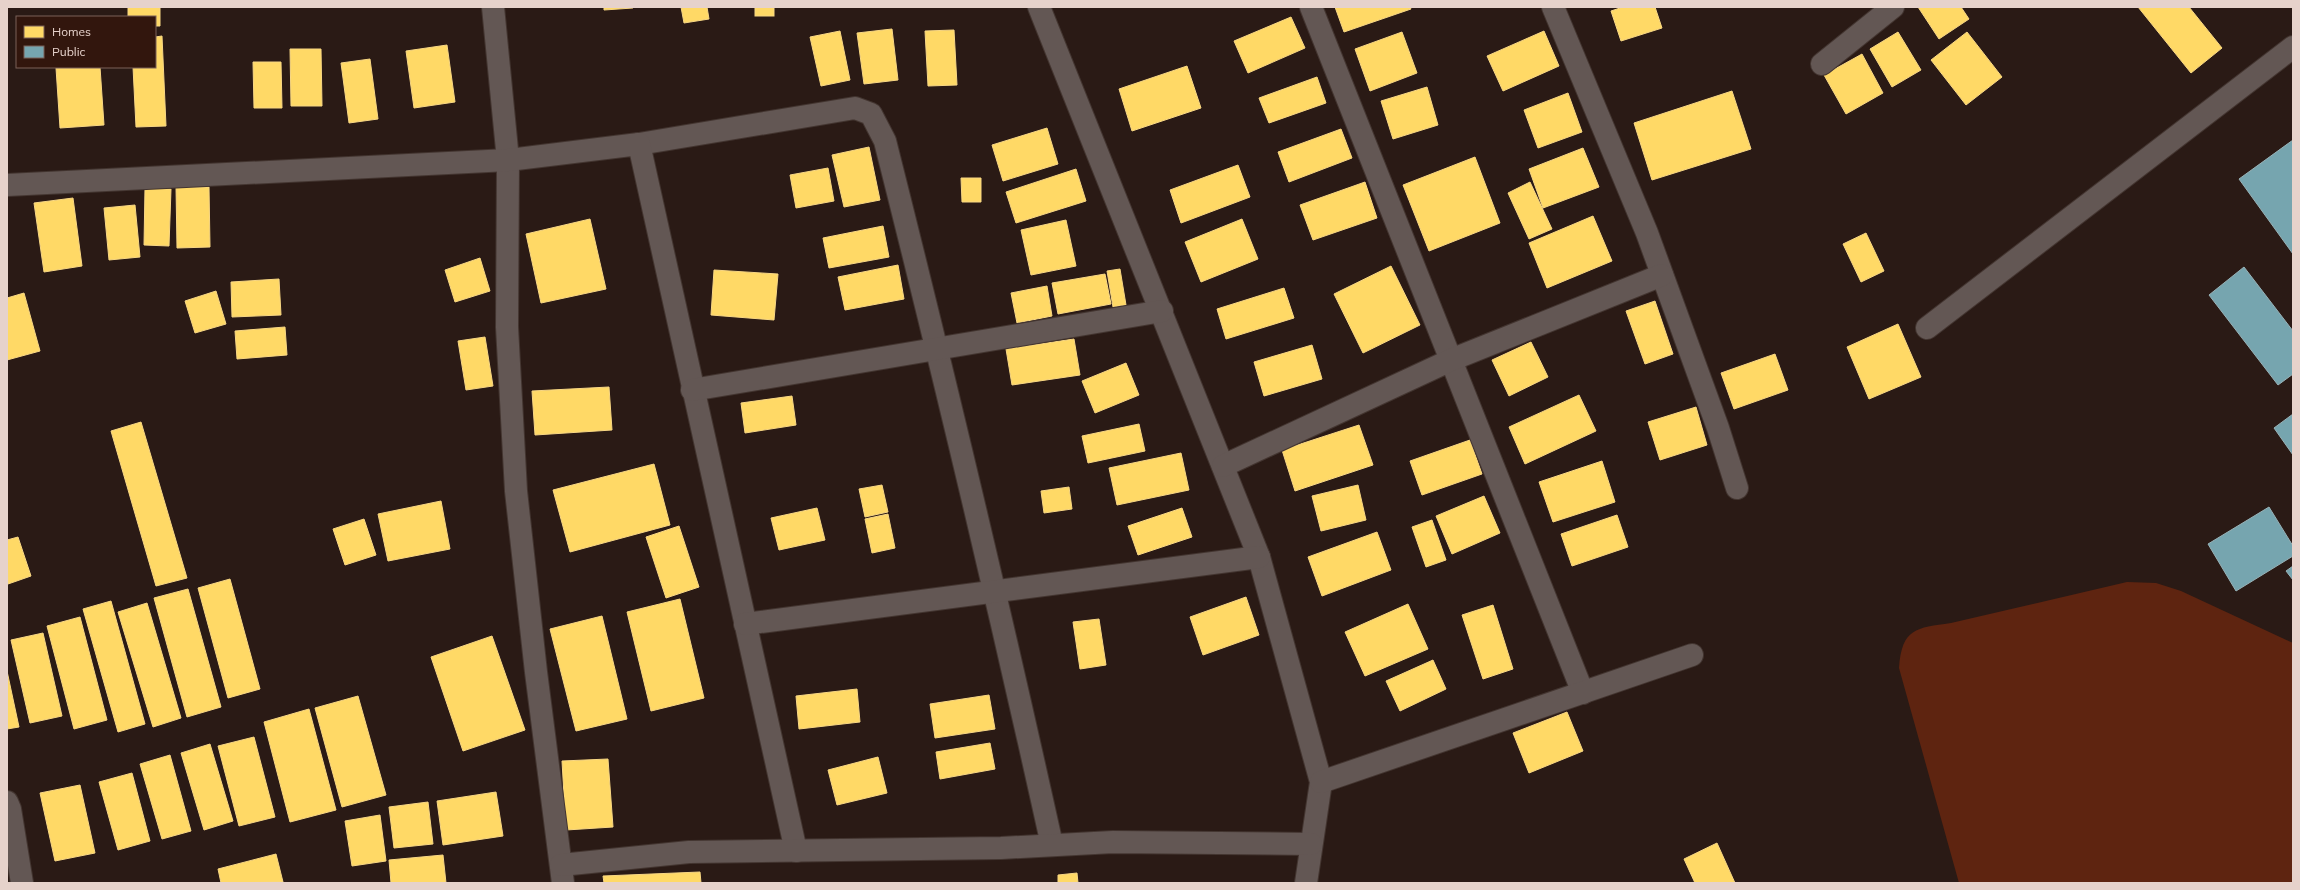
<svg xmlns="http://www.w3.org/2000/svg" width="2300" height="890" font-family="Mulish,sans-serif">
<rect width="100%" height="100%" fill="#2a1a15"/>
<path fill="#5e2410" d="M2127,582L2156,583L2181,591L2293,643V883H1959L1899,668C1902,628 1916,628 1951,623Z"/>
<g fill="#ffd966" stroke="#f8d784">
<path d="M128,7H160V26H155V17H128Z"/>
<path d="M604,7H632L633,8L604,10Z"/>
<path d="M681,7H707L709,19L684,23Z"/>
<rect x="755" y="7" width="19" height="9"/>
<path d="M1335,7H1410L1411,9L1344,32Z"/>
<path d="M1623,7H1655L1662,28L1621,41L1611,11Z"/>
<path d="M1918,7H1961L1969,19L1939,39Z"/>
<path d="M2138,7H2189L2222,48L2191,73Z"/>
<path d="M1291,17L1305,48L1248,73L1234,41Z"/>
<path d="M892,29L898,80L864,84L857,33Z"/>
<path d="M954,30L957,85L928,86L925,31Z"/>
<path d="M840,31L850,80L821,86L810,37Z"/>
<path d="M1544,31L1559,66L1503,91L1487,56Z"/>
<path d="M1402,32L1417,73L1370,91L1355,49Z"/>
<path d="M1898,32L1921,70L1892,87L1870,49Z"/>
<path d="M1967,32L2002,77L1966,105L1931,60Z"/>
<path d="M162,36L166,126L136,127L133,67H155V37Z"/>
<path d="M447,45L455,102L414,108L406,51Z"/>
<path d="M290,49H321L322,106H291Z"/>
<path d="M1862,54L1883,93L1846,114L1824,75Z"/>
<path d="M370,59L378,119L349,123L341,63Z"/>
<path d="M253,62H281L282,108H254Z"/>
<path d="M1187,66L1201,108L1132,131L1119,89Z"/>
<path d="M100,67L104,125L60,128L56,68Z"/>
<path d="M1317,77L1326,103L1269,123L1259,98Z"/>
<path d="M1427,87L1438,125L1393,139L1381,101Z"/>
<path d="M1732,91L1751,149L1652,180L1634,123Z"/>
<path d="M1568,93L1582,132L1538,148L1524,110Z"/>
<path d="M1047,128L1058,164L1003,181L992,145Z"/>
<path d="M1341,129L1352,158L1289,182L1278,152Z"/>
<path d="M869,147L880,200L844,207L832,155Z"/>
<path d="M1583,148L1599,187L1543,208L1529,169Z"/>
<path d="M1475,157L1500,223L1429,251L1403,185Z"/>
<path d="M1238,165L1250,197L1181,223L1170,190Z"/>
<path d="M828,168L834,201L796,208L790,175Z"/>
<path d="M1076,169L1086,201L1016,223L1006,192Z"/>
<path d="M961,178H981V202H962Z"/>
<path d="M1365,182L1377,218L1313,240L1300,205Z"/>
<path d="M1530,182L1552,229L1529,239L1508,193Z"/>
<path d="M176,187H209L210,247L177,248Z"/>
<path d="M145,188L171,189L169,246L144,245Z"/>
<path d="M73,198L82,266L44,272L34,203Z"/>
<path d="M135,205L140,257L109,260L104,208Z"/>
<path d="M1593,216L1612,261L1547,288L1529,243Z"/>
<path d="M590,219L606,289L541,303L526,234Z"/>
<path d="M1242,219L1258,259L1201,282L1185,242Z"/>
<path d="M1066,220L1076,266L1031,275L1021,230Z"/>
<path d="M883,226L889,257L829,268L823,238Z"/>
<path d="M1866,233L1884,271L1861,282L1843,244Z"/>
<path d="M480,258L490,291L455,302L445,270Z"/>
<path d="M898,265L904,299L845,310L838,277Z"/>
<path d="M1391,266L1420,325L1363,353L1334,294Z"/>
<path d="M1120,269L1126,305L1113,307L1107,271Z"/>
<path d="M714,270L778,274L774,320L711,315Z"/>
<path d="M1105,274L1111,304L1058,314L1052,283Z"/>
<path d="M279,279L281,315L232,317L231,282Z"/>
<path d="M1047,286L1052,316L1017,323L1011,293Z"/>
<path d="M1284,288L1294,318L1226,339L1217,309Z"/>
<path d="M216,291L226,324L195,333L185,301Z"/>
<path d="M24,293L40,351L7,360V298Z"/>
<path d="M1655,301L1673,354L1645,364L1626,311Z"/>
<path d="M1898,324L1921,377L1869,399L1847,347Z"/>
<path d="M285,327L287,355L237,359L235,331Z"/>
<path d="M485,337L493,386L466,390L458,341Z"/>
<path d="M1074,339L1080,375L1012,385L1006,349Z"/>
<path d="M1531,342L1548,377L1509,396L1492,360Z"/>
<path d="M1312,345L1322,379L1264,396L1254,362Z"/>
<path d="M1775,354L1788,390L1734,409L1721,373Z"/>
<path d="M1126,363L1139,395L1095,413L1082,381Z"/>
<path d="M609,387L612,430L535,435L532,391Z"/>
<path d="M1579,395L1596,431L1525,464L1509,427Z"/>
<path d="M792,396L796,425L745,433L741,403Z"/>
<path d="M1696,407L1707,445L1660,460L1648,422Z"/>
<path d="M141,422L187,578L156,586L111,431Z"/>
<path d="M1139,424L1145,451L1088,463L1082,436Z"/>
<path d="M1359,425L1373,465L1295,491L1282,450Z"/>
<path d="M1470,440L1482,474L1422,495L1410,461Z"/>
<path d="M1181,453L1189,490L1117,505L1109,468Z"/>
<path d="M1602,461L1615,502L1553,522L1539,482Z"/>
<path d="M654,464L670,525L570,552L553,490Z"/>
<path d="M882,485L888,512L865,517L859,489Z"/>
<path d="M1358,485L1366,520L1321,531L1312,496Z"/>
<path d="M1069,487L1072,509L1044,513L1041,491Z"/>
<path d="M1484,496L1500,533L1452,554L1436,516Z"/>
<path d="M441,501L450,549L388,561L378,514Z"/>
<path d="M817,508L825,540L779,550L771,518Z"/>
<path d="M1182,508L1192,537L1138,555L1128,526Z"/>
<path d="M888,514L895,548L872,553L865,519Z"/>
<path d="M1617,515L1628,547L1572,566L1561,534Z"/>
<path d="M364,519L376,555L345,565L333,529Z"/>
<path d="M1432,520L1446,560L1426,567L1412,527Z"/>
<path d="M679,526L699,587L666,598L646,537Z"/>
<path d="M1377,532L1391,570L1322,596L1308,557Z"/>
<path d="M18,537L31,576L8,584L7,540Z"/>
<path d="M230,579L260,689L228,698L198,588Z"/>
<path d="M188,589L221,707L187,717L154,598Z"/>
<path d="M1246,597L1259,635L1203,655L1190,617Z"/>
<path d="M680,599L704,698L651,711L627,612Z"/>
<path d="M111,601L145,724L118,732L83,609Z"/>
<path d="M147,603L181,718L153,727L118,612Z"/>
<path d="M1408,604L1428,649L1365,676L1345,632Z"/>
<path d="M1493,605L1513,669L1483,679L1462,615Z"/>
<path d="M602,616L627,719L576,731L550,629Z"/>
<path d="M80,617L107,720L74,729L47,626Z"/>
<path d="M1099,619L1106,665L1080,669L1073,622Z"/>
<path d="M43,633L62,716L30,723L11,640Z"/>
<path d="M492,636L525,730L463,751L431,657Z"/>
<path d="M1433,660L1446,689L1400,711L1386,681Z"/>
<path d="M7,671L19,727L7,729Z"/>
<path d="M857,689L860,722L799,729L796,696Z"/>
<path d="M989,695L995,729L935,738L930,704Z"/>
<path d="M358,696L386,795L342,807L315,708Z"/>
<path d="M309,709L336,810L290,822L264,722Z"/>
<path d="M1567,712L1583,751L1529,773L1513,733Z"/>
<path d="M254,737L275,817L239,826L218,746Z"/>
<path d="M990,743L995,769L940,779L936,752Z"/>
<path d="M210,744L233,821L204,830L181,753Z"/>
<path d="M170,755L191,831L162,839L140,764Z"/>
<path d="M878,757L887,793L837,805L828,770Z"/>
<path d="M608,759L613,827L566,830L562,761Z"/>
<path d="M132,773L150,841L118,850L99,782Z"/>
<path d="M80,785L95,853L55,861L40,793Z"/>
<path d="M496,792L503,836L443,845L437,801Z"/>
<path d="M428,802L433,844L394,848L389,807Z"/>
<path d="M380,815L386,861L352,866L345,821Z"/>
<path d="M1717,843L1735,883H1695L1684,859Z"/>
<path d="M276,854L283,882L221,883L218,869Z"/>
<path d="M443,855L446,883H391L389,860Z"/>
<path d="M700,872L701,883H604L603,876Z"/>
<path d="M1077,873L1078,883H1058V875Z"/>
</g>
<g fill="#76a5af" stroke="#98b2b7">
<path d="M2293,140V254L2239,179Z"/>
<path d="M2244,267L2293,331V374L2278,385L2209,295Z"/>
<path d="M2293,414V455L2274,428Z"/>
<path d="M2269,507L2293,546V556L2236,591L2208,544Z"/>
<path d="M2293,566V580L2286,571Z"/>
</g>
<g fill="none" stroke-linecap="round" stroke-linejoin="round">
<g stroke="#433530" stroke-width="24">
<g id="minor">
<path d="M493,7L508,160L507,327L516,491L536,672L563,883"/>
<path d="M1039,7L1259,557L1321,782L1306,883"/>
<path d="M1311,7L1583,693"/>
<path d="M1553,7L1647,233L1718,428L1737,488"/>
<path d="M1822,64L1893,7"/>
<path d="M639,144L855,108L871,114L885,141C944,375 1000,610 1052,845"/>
<path d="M7,185L508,160L639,144L796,851"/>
<path d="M1927,328L2293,47"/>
<path d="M692,390L1162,311"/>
<path d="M1223,466L1451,360L1662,275"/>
<path d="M745,624L1259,557"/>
<path d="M1321,782L1692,655"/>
<path d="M7,802L10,809L22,883"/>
<path d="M561,865L689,852L1001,848L1113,842L1311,844"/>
</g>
</g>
<use href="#minor" stroke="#635754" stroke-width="22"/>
</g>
<rect width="2300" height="890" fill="none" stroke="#e6d2cb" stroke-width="16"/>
<rect x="16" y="16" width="140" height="52" fill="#32160d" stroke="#7a6159"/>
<rect x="24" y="26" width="20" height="12" fill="#ffd966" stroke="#7a6159"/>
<text x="52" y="36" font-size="12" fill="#e6d2cb">Homes</text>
<rect x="24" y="46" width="20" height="12" fill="#76a5af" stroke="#7a6159"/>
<text x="52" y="56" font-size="12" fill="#e6d2cb">Public</text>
</svg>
